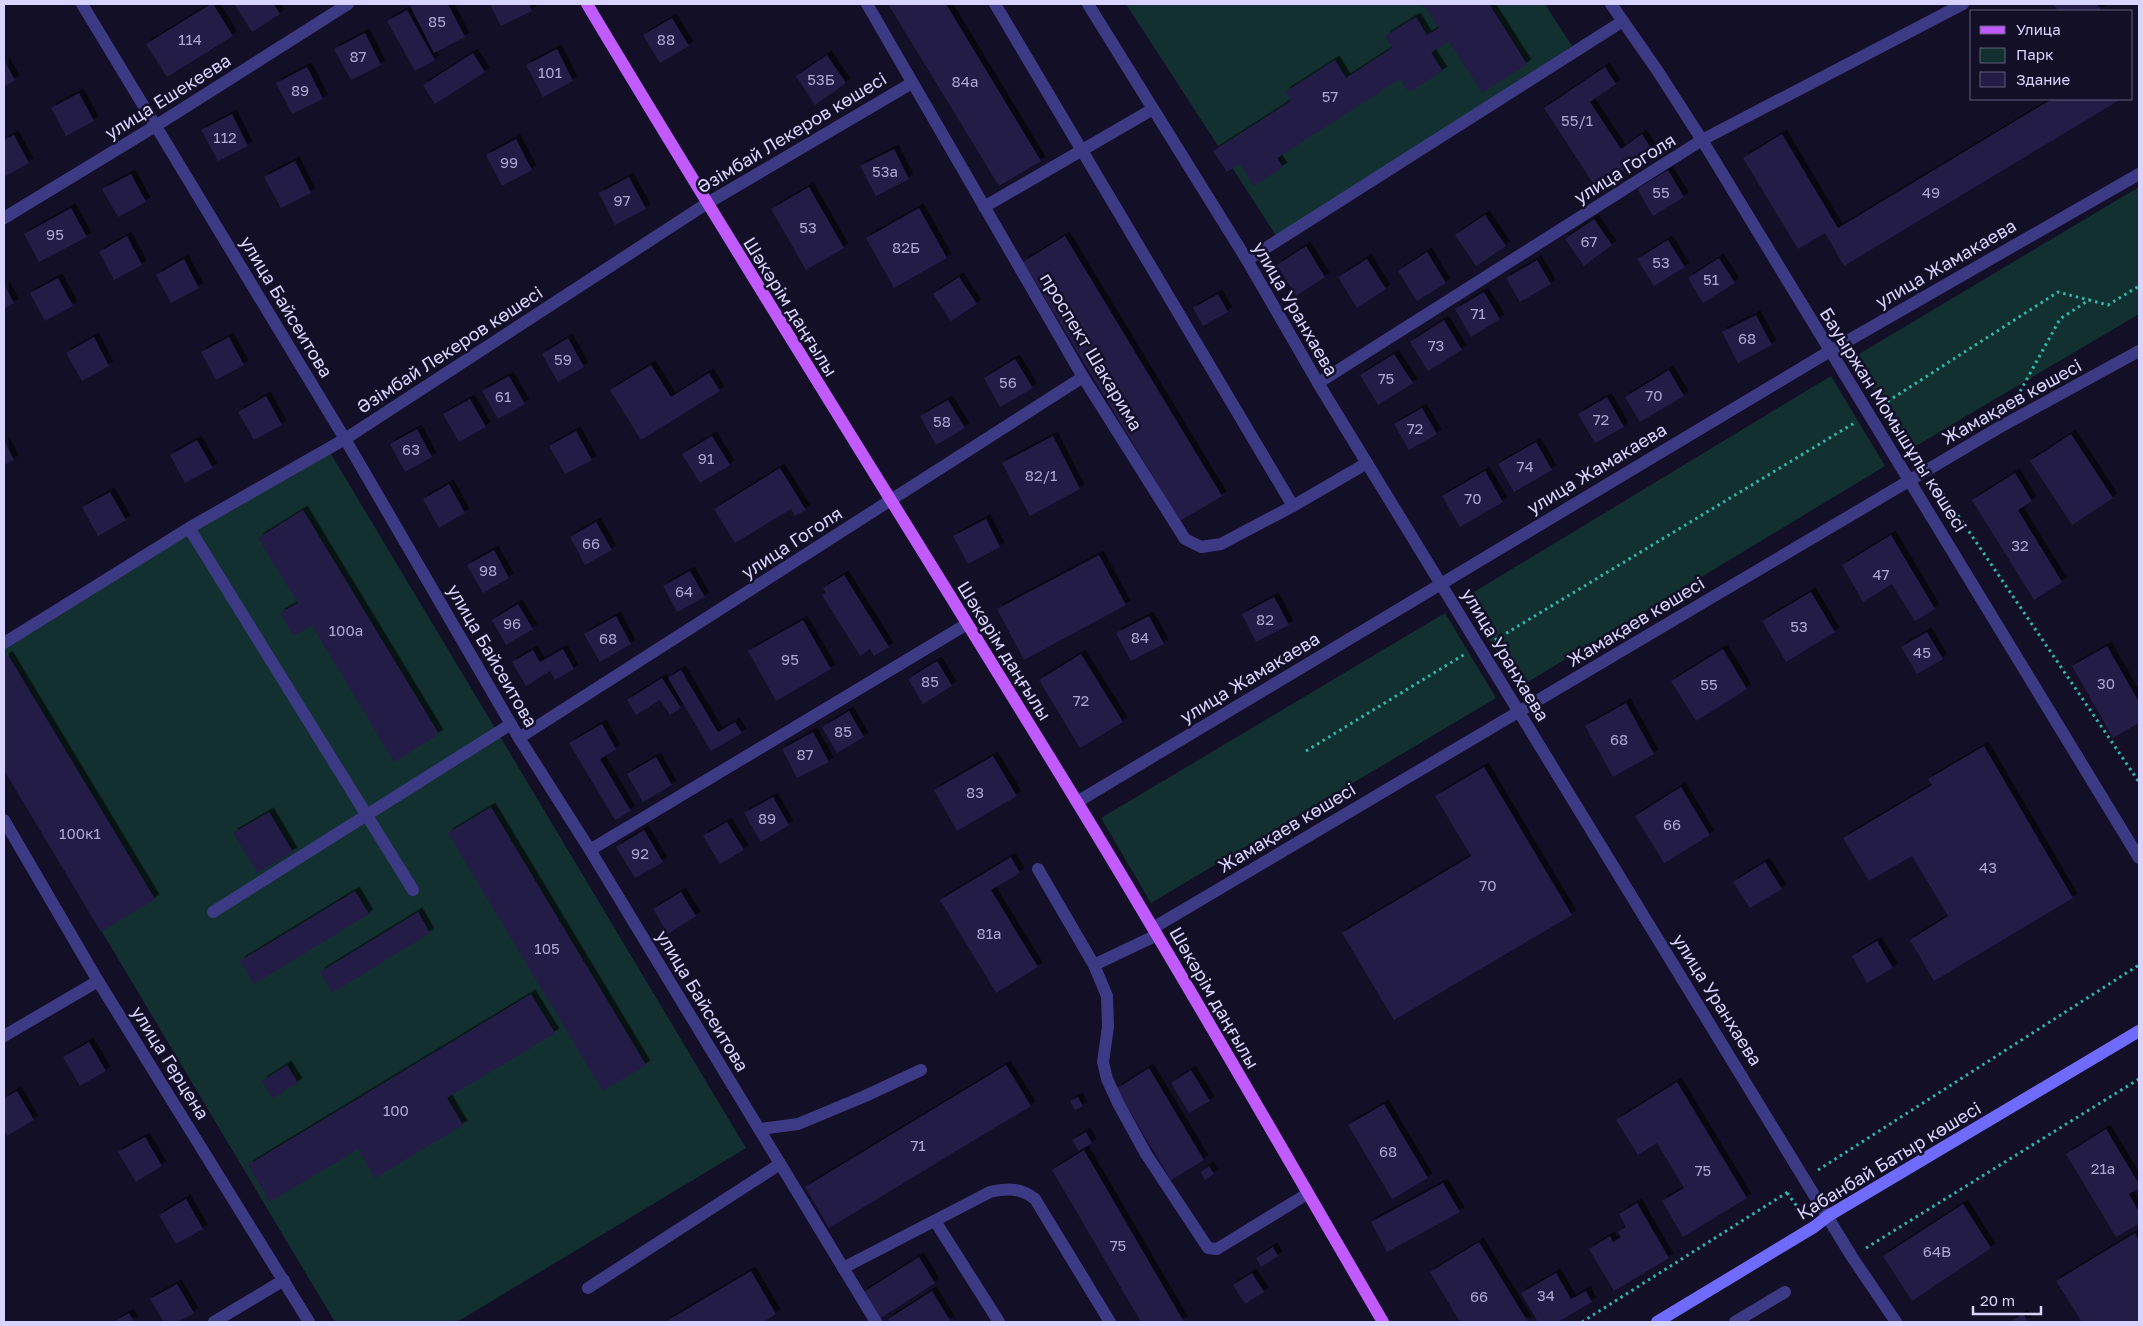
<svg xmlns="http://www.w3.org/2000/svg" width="2143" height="1326" font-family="'Golos Text',sans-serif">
<defs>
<filter id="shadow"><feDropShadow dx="4.5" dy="-4.5" stdDeviation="0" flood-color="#0009"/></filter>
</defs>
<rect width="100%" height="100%" fill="#130f26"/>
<g fill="#12302f">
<path d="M1126,4H1545L1572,46L1277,237Z"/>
<path d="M2139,187V314L1909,450L1854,357Z"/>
<path d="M1831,376L1885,466L1518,688L1464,598Z"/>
<path d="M328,449L746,1148L457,1322H335L4,768V644Z"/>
<path d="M1445,613L1496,698L1151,903L1101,818Z"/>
</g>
<g fill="#241b47" filter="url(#shadow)">
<path d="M211,4H213L233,36L167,77L146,44Z"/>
<path d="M237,4H274L280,14L252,32L235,5Z"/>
<path d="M415,4H448L465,37L434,53L410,6Z"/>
<path d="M490,4H529L532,11L501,26Z"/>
<path d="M888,4H946L1041,161L999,186Z"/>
<path d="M1421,4H1489L1527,64L1482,93L1449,41L1431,53L1443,71L1409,92L1400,79L1277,158L1283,167L1254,186L1240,163L1227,172L1213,151L1291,101L1285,92L1335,60L1346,78L1392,48L1385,36L1416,17L1427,35L1439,28L1425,7L1424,8Z"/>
<path d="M2053,4H2097L2102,11H2058Z"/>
<path d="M407,10L435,60L415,71L387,21Z"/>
<path d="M672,18L689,46L660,63L643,35Z"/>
<path d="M365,33L381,65L351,80L334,49Z"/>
<path d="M557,49L573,81L543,97L526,65Z"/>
<path d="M473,53L485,72L435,104L423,85Z"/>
<path d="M827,55L846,83L815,105L796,76Z"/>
<path d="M4,60L15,80L4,87Z"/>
<path d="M307,67L323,99L292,114L276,83Z"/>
<path d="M1605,67L1616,84L1590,102L1621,149L1642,134L1653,151L1596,188L1544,108Z"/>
<path d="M79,93L94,121L66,136L51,108Z"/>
<path d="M2052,99H2121L1844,266L1825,233L1798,249L1743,158L1782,134L1838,228Z"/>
<path d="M232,114L248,146L218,161L201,130Z"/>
<path d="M14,135L29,163L4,177V140Z"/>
<path d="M516,139L532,170L502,186L486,155Z"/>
<path d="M894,149L909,179L876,196L860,166Z"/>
<path d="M295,161L311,193L281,208L264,177Z"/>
<path d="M1668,170L1684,197L1653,216L1637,189Z"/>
<path d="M131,174L146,202L118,217L102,189Z"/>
<path d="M629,177L646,209L615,225L599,193Z"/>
<path d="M809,187L844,248L806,270L771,209Z"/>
<path d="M71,208L87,237L39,262L24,234Z"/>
<path d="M919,208L947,258L894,288L866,238Z"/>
<path d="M1485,215L1506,246L1476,266L1455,235Z"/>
<path d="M1594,219L1612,245L1584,266L1565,239Z"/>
<path d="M127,236L142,265L114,280L99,252Z"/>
<path d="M1065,236L1222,496L1180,521L1023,262Z"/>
<path d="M1668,240L1685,267L1654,286L1637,259Z"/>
<path d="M1306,246L1325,277L1296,296L1277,265Z"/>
<path d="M1427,252L1446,283L1417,301L1398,271Z"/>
<path d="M1719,258L1735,283L1703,303L1688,278Z"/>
<path d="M184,259L199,288L171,303L156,275Z"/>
<path d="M1367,259L1386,289L1357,308L1338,277Z"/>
<path d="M1537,260L1551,284L1520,302L1506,278Z"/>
<path d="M959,277L977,304L951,321L933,294Z"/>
<path d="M58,278L73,306L45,321L30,293Z"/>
<path d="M4,284L14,303L4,309Z"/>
<path d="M1484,292L1500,319L1471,337L1455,309Z"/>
<path d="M1218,294L1228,312L1203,326L1193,308Z"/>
<path d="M1756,315L1772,345L1738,363L1722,332Z"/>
<path d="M1444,320L1462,350L1428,371L1410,342Z"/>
<path d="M94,337L109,366L82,381L66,353Z"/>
<path d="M229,337L244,365L216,380L201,352Z"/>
<path d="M568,338L584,367L558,382L542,354Z"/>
<path d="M1394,354L1413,383L1378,405L1360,375Z"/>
<path d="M1015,359L1033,388L1000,407L984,378Z"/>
<path d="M651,365L671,397L709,373L720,391L641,440L610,390Z"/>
<path d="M1669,370L1684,396L1640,422L1625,397Z"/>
<path d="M509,376L525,404L498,419L482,391Z"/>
<path d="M266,396L282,425L254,440L238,412Z"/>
<path d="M1607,397L1624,427L1595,443L1578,414Z"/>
<path d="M470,399L486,427L459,442L443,414Z"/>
<path d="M948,400L965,428L936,445L920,416Z"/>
<path d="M1422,408L1437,434L1409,450L1394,424Z"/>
<path d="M417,429L432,457L405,472L390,444Z"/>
<path d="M576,431L592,460L565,474L549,446Z"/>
<path d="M2071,434L2113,498L2072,525L2030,461Z"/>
<path d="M712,436L730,465L700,483L682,454Z"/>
<path d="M1053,436L1080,489L1030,516L1002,463Z"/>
<path d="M4,440L14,460L4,465Z"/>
<path d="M197,440L213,468L185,483L170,455Z"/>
<path d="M1536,442L1552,470L1514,492L1498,464Z"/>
<path d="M780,468L806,510L795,516L791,509L735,543L714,509Z"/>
<path d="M1485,471L1503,502L1460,527L1442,496Z"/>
<path d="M2015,473L2032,501L2018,510L2062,582L2034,600L1972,500Z"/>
<path d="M449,484L465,513L439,528L423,499Z"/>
<path d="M110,492L126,520L98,536L82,507Z"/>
<path d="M303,510L439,734L394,762L312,625L294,636L280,613L298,603L258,538Z"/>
<path d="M986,519L1000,547L968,564L953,536Z"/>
<path d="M596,522L612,550L585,565L570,537Z"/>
<path d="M1891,535L1935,609L1915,621L1892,584L1863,602L1842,565Z"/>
<path d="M494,550L509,578L483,593L467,565Z"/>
<path d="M1099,555L1126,605L1024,660L997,609Z"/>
<path d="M690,571L705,597L677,612L663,586Z"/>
<path d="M844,575L889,647L874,656L870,649L860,656L822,595L826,593L823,588Z"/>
<path d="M1811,592L1835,632L1786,662L1762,621Z"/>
<path d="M1274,597L1289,625L1256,642L1242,614Z"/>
<path d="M518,604L533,629L506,645L492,620Z"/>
<path d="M616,616L631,644L600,662L584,634Z"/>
<path d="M1149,616L1164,644L1131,661L1116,633Z"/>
<path d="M803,620L831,669L776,701L748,651Z"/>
<path d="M1927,632L1943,659L1917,674L1901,647Z"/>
<path d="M2107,646L2139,702V723L2113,738L2072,666Z"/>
<path d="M563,649L574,669L555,680L550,671L526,686L512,662L533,650L540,662Z"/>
<path d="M1723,649L1747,689L1696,721L1671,681Z"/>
<path d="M1081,654L1123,722L1080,748L1039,680Z"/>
<path d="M8,655L155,899L101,932L4,770V658Z"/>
<path d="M937,661L952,686L923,704L908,679Z"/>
<path d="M681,670L718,732L735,722L742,733L711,751L668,678Z"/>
<path d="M662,678L681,708L670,715L660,700L636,715L627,700Z"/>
<path d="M1626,703L1654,754L1613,777L1585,726Z"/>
<path d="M849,711L864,737L837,753L822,727Z"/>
<path d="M602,724L616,749L600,759L631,811L615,820L569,743Z"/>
<path d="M813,732L829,762L797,778L782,749Z"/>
<path d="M1984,746L2073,898L1934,981L1910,940L1948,916L1912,856L1869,881L1843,838L1932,785L1928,779Z"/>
<path d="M993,756L1017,796L957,831L934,790Z"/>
<path d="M656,757L672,785L643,802L627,774Z"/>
<path d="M1484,767L1572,915L1394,1020L1342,933L1471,856L1435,796Z"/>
<path d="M1681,787L1710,835L1664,863L1635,816Z"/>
<path d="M773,797L789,825L761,842L744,813Z"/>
<path d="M491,807L646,1065L603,1091L448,833Z"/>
<path d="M269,812L293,852L257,873L233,833Z"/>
<path d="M727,822L744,850L720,864L703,836Z"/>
<path d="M644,830L663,862L635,878L616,847Z"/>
<path d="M1011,857L1020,873L991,890L1038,967L996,993L940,900Z"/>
<path d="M1765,862L1782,889L1750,908L1733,882Z"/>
<path d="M355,891L369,914L254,984L240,961Z"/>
<path d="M681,892L696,916L668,934L653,909Z"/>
<path d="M418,912L430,933L332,993L320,972Z"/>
<path d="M1877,941L1893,968L1867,983L1852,956Z"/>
<path d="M531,994L555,1033L447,1098L463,1125L375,1178L358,1149L270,1202L248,1165Z"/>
<path d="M89,1042L106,1071L80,1086L63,1057Z"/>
<path d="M287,1065L298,1083L272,1098L262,1081Z"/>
<path d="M1006,1065L1031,1106L829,1228L805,1187Z"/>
<path d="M1149,1068L1204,1160L1171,1180L1116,1089Z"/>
<path d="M1191,1070L1210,1101L1189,1113L1171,1083Z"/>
<path d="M1677,1082L1747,1198L1683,1237L1662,1201L1684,1188L1657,1143L1638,1155L1616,1120Z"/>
<path d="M17,1091L34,1120L7,1136L4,1129V1098Z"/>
<path d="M1078,1097L1083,1106L1075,1110L1070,1101Z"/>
<path d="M1384,1104L1428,1178L1392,1199L1348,1125Z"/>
<path d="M2106,1129L2139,1184V1188L2129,1194L2139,1212V1224L2116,1237L2066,1154Z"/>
<path d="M1086,1132L1092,1143L1079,1151L1072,1140Z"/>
<path d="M145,1137L162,1166L136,1182L118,1152Z"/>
<path d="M1084,1150L1184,1322H1141L1052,1170Z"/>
<path d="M1209,1166L1214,1174L1205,1180L1201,1172Z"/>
<path d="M1443,1183L1460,1212L1387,1252L1371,1222Z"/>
<path d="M186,1199L203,1229L176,1244L159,1215Z"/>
<path d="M1637,1203L1669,1258L1614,1291L1589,1249L1610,1236L1613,1242L1621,1237L1618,1232L1626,1227L1619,1214Z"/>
<path d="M1963,1204L1991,1248L1912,1301L1883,1256Z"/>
<path d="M2135,1233L2139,1241V1322H2082L2056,1281Z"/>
<path d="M1479,1242L1528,1322H1460L1430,1272Z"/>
<path d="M1273,1247L1278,1256L1261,1267L1256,1258Z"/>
<path d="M919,1257L935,1283L878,1320L862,1293Z"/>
<path d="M751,1271L776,1314L763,1322H665Z"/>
<path d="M1252,1273L1264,1292L1245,1304L1233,1285Z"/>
<path d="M1556,1273L1571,1299L1586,1291L1592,1302L1558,1322H1538L1521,1293Z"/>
<path d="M177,1284L194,1313L178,1322H164L150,1299Z"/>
<path d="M932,1291L951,1322H890L888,1319Z"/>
<path d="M129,1313L134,1322H113Z"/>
<path d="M2023,1314L2028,1322H2009Z"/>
</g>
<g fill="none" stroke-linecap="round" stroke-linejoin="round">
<g stroke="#2fb8b0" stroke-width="3" stroke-dasharray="2.5 4" stroke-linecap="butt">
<path d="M2017,397L2060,319L2089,300L2108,305L2139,286"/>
<path d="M1882,405L2058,292L2089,300"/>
<path d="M1936,483L2139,782"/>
<path d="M1495,640L1856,422"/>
<path d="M1306,751L1465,654"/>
<path d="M1818,1170L2139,965"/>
<path d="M1787,1193L1802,1213"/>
<path d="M1866,1248L2139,1079"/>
<path d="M1582,1322L1791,1190"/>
</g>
<g stroke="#3d3a85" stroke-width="12">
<path d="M995,4L1293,506"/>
<path d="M984,207L1153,109"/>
<path d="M189,528L413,890"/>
<path d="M1038,869L1094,965L1107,996L1108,1027L1103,1062L1107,1079L1118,1103L1146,1154L1208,1248L1217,1249L1307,1194"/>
<path d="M213,912L511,724"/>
<path d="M1094,965L1157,935"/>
<path d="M760,1129L798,1124L863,1097L921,1070"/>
<path d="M935,1221L999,1322"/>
<path d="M843,1268L990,1192C1008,1188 1021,1188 1035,1199L1110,1322"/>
<path d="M588,1288L780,1164"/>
<path d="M1735,1322L1785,1292"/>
</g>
<g stroke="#3d3a85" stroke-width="12">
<path d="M82,4L345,439L519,738L590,850L876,1322"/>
<path d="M867,4L1083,377L1185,539L1201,547L1221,544L1293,506L1367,463"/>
<path d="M1088,4L1247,260L1318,383L1852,1257L1896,1322"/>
<path d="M4,218L157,125L348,4"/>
<path d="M1247,260L1623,21"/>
<path d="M1318,383L1702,140L1963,4"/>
<path d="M4,643L189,528L345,439L706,204L912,83"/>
<path d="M519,738L1083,377"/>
<path d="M1077,802L1830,351L2139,174"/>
<path d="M4,820L98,981L309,1322"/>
<path d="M590,850L967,624"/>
<path d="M1153,928L2000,427L2139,351"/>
<path d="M4,1036L98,981"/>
<path d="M214,1322L284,1280"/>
</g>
<path stroke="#3d3a85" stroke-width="12" d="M1611,4L1657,70L1702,140L2139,858"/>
<path stroke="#6f6bff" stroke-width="12" d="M1657,1322L1814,1227L1828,1216L2139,1031"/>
<path stroke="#c25bff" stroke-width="12" d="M587,4C747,272 914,535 1077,802C1182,973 1281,1148 1383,1322"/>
</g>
<g text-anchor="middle" stroke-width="5" stroke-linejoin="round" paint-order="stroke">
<g font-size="15" fill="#aca6d1">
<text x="437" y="27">85</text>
<text x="190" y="45">114</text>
<text x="666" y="45">88</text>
<text x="358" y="62">87</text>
<text x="550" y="78">101</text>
<text x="821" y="85">53Б</text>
<text x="965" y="87">84а</text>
<text x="300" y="96">89</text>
<text x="1330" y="102">57</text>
<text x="1577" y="126">55/1</text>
<text x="225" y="143">112</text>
<text x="509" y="168">99</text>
<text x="885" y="177">53а</text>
<text x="1661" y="198">55</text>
<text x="1931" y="198">49</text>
<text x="622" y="206">97</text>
<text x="808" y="233">53</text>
<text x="55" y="240">95</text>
<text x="1589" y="247">67</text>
<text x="906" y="253">82Б</text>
<text x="1661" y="268">53</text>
<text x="1711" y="285">51</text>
<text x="1478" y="319">71</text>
<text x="1747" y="344">68</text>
<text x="1436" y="351">73</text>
<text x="563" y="365">59</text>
<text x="1386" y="384">75</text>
<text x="1008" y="388">56</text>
<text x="1654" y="401">70</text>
<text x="503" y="402">61</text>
<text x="1601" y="425">72</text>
<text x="942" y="427">58</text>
<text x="1415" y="434">72</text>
<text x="411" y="455">63</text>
<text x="706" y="464">91</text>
<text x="1525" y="472">74</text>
<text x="1041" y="481">82/1</text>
<text x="1473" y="504">70</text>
<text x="591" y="549">66</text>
<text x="2020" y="551">32</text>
<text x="488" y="576">98</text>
<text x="1881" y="580">47</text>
<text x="684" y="597">64</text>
<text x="1265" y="625">82</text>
<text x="512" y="629">96</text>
<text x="1799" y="632">53</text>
<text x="346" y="636">100а</text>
<text x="1140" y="643">84</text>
<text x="608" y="644">68</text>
<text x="1922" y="658">45</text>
<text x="790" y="665">95</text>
<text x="930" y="687">85</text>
<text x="2106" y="689">30</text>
<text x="1709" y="690">55</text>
<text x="1081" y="706">72</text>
<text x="843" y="737">85</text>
<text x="1619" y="745">68</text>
<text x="805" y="760">87</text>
<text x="975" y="798">83</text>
<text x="767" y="824">89</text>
<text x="1672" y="830">66</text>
<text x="80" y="839">100к1</text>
<text x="640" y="859">92</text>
<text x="1988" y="873">43</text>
<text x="1488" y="891">70</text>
<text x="989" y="939">81а</text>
<text x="547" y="954">105</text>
<text x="396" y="1116">100</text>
<text x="918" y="1151">71</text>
<text x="1388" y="1157">68</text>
<text x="2103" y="1174">21а</text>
<text x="1703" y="1176">75</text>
<text x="1118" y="1251">75</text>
<text x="1937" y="1257">64В</text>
<text x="1546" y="1301">34</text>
<text x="1479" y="1302">66</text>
</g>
<g font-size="18" fill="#d9d4ff" stroke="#130f26">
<text transform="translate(168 97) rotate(-32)" y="6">улица Ешекеева</text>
<text transform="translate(792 133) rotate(-31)" y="6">Әзімбай Лекеров көшесі</text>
<text transform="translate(1625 169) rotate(-32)" y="6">улица Гоголя</text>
<text transform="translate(1946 264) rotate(-30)" y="6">улица Жамакаева</text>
<text transform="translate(286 307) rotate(59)" y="6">улица Байсеитова</text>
<text transform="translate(790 307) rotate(58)" y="6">Шәкәрім даңғылы</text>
<text transform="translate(1295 309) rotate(60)" y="6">улица Уранхаева</text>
<text transform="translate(450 350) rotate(-33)" y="6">Әзімбай Лекеров көшесі</text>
<text transform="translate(1091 352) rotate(59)" y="6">проспект Шакарима</text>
<text transform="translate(2012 402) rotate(-29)" y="6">Жамақаев көшесі</text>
<text transform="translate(1893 420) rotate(58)" y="6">Бауыржан Момышұлы көшесі</text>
<text transform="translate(1597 469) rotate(-31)" y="6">улица Жамакаева</text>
<text transform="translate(792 543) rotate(-33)" y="6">улица Гоголя</text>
<text transform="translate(1636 622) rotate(-31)" y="6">Жамақаев көшесі</text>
<text transform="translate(1004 651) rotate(58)" y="6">Шәкәрім даңғылы</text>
<text transform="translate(1505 655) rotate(59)" y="6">улица Уранхаева</text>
<text transform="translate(492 656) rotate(60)" y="6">улица Байсеитова</text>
<text transform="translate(1250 678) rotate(-31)" y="6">улица Жамакаева</text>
<text transform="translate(1287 828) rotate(-31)" y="6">Жамақаев көшесі</text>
<text transform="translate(1214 998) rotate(60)" y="6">Шәкәрім даңғылы</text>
<text transform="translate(1717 1000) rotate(58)" y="6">улица Уранхаева</text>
<text transform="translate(702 1001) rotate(59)" y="6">улица Байсеитова</text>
<text transform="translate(170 1063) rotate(58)" y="6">улица Герцена</text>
<text transform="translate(1889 1161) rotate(-31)" y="6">Қабанбай Батыр көшесі</text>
</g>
</g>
<rect width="2143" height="1326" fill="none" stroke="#d9d4ff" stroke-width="10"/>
<rect x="1970" y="10" width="162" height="90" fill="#130f26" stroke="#625e7d"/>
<rect x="1980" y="26" width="25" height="8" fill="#c25bff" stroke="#625e7d"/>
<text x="2016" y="35" font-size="15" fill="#d9d4ff">Улица</text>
<rect x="1980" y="48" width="25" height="15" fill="#12302f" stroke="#625e7d"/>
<text x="2016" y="60" font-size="15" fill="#d9d4ff">Парк</text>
<rect x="1980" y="72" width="25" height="15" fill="#241b47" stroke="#625e7d"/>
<text x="2016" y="85" font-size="15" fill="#d9d4ff">Здание</text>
<path d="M1973 1306v8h68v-8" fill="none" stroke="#d9d4ff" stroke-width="2.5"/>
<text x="1980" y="1306" font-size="15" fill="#d9d4ff" stroke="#130f26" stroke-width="4" paint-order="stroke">20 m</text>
</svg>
